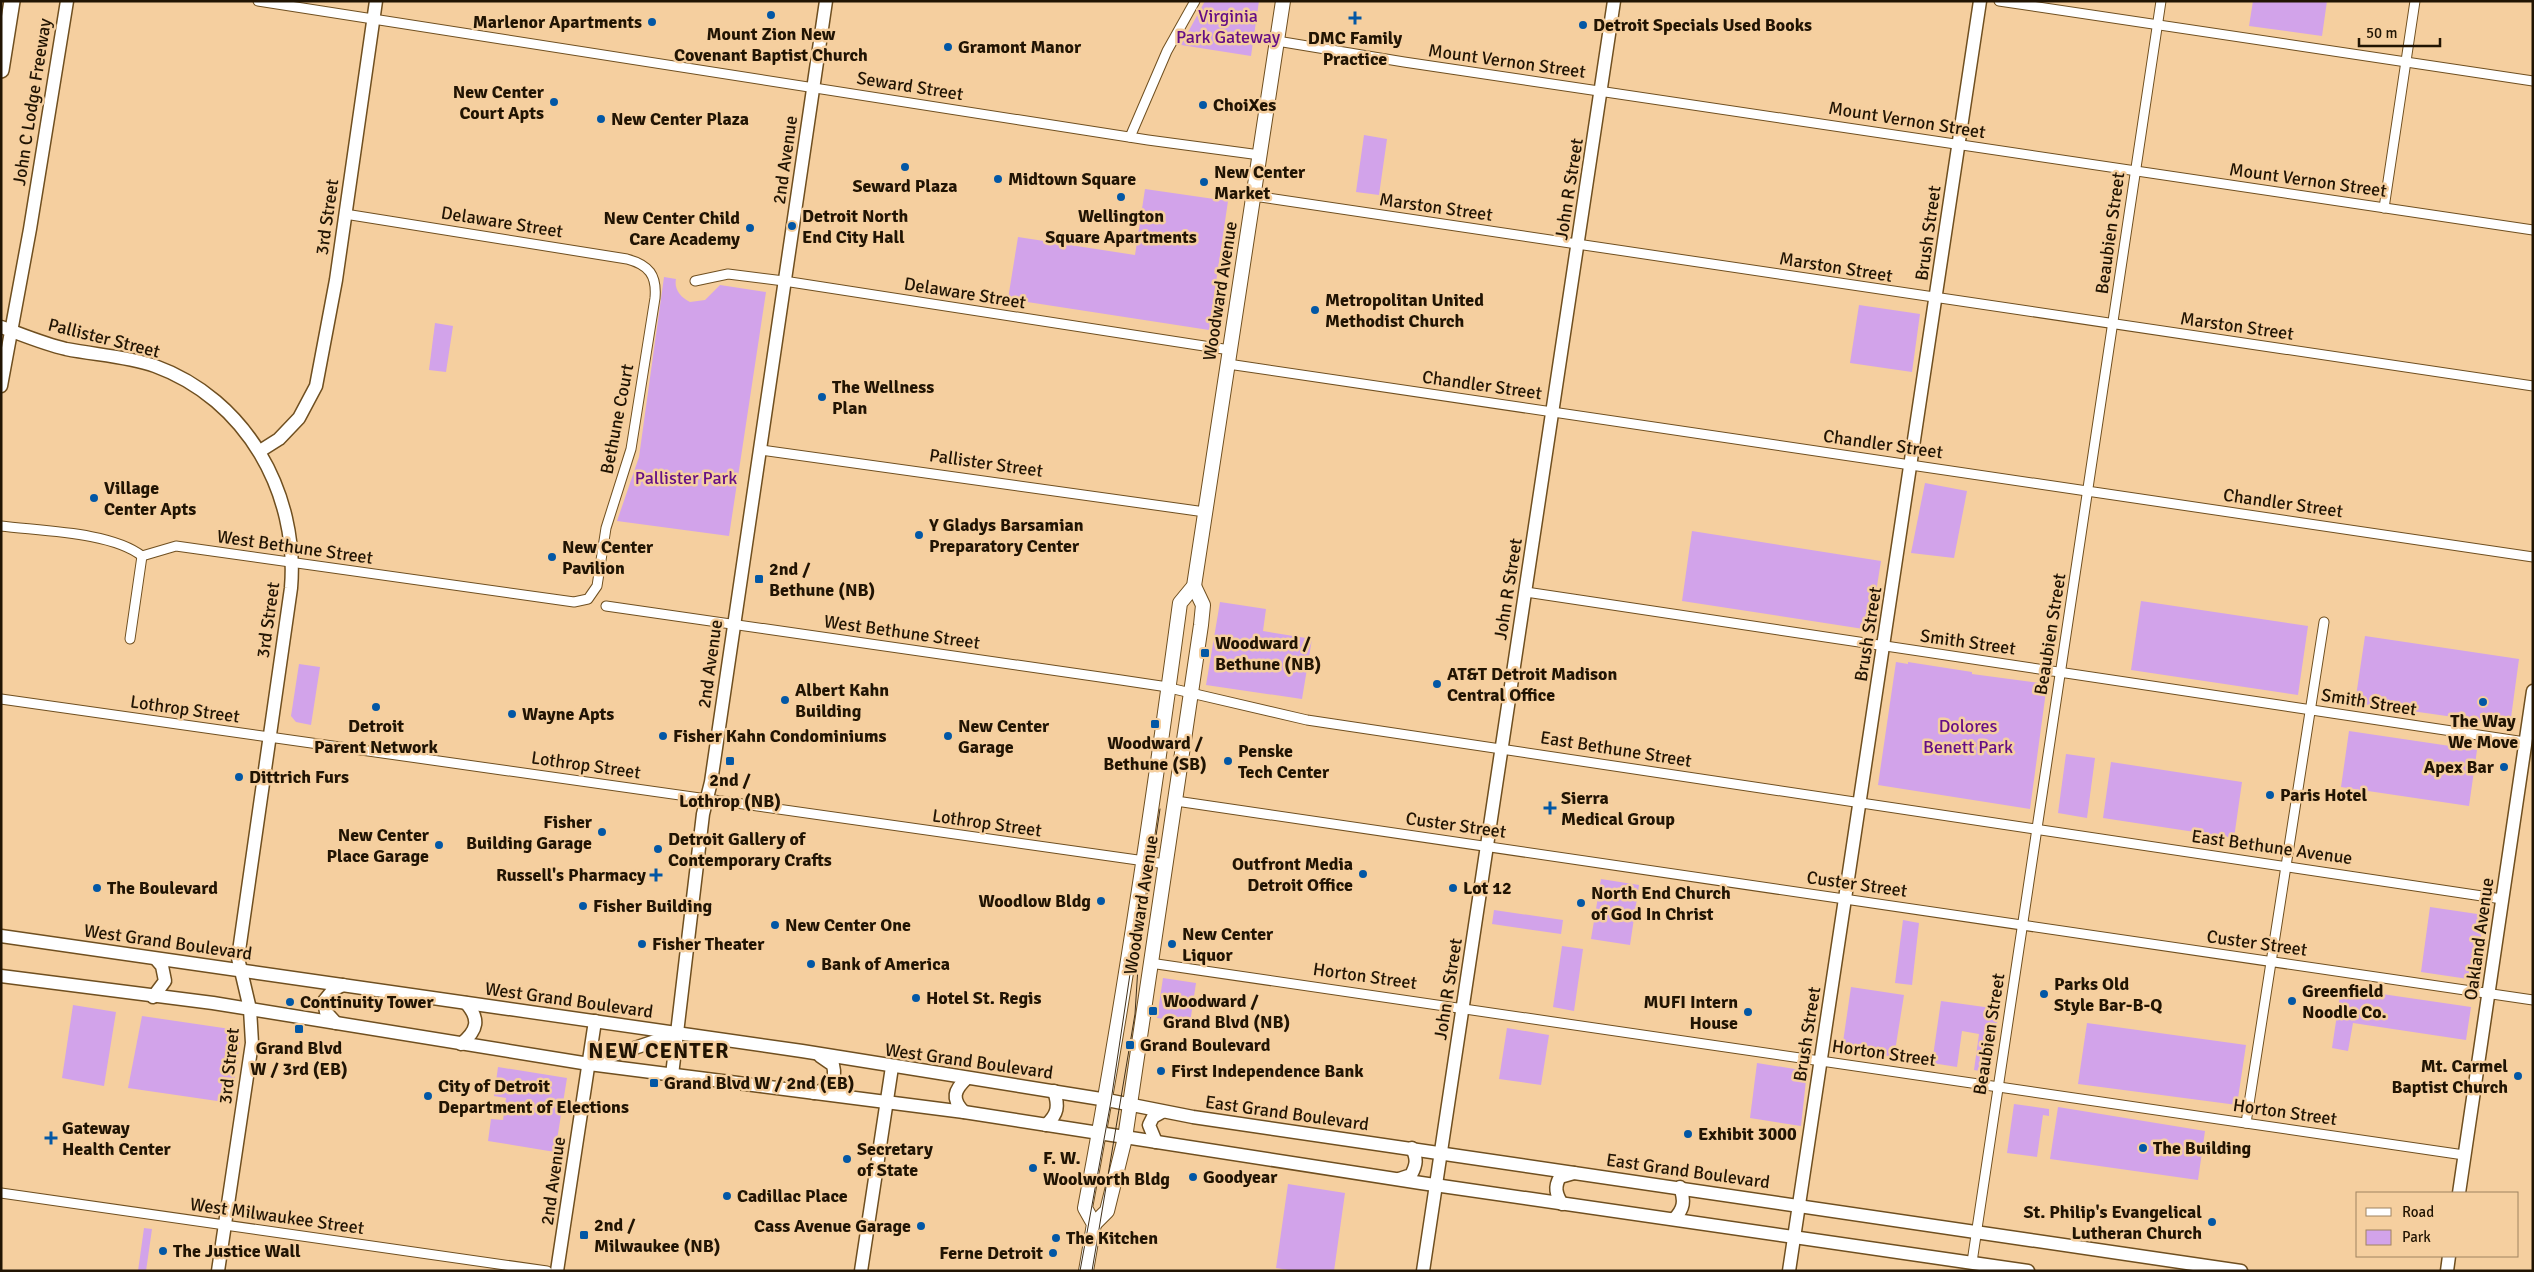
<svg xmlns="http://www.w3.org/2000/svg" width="2534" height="1272" font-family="Signika,sans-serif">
<rect width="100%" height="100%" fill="#f5cf9f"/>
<g fill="#d2a3ea">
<path d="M1205,1H1259L1251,56L1181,45Z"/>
<path d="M2253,1H2327L2322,36L2249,26Z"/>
<path d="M1364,135L1387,139L1379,195L1356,192Z"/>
<path d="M1145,189L1228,201L1209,330L1008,299L1018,237L1135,255Z"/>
<path d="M664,277L676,279C674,289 680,297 690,302L705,300L720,285L766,292L729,536L617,521L639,457Z"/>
<path d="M1859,305L1920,314L1912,372L1850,363Z"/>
<path d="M435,323L453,326L446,372L429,370Z"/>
<path d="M1925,483L1967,491L1954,558L1911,553Z"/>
<path d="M1692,531L1881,561L1870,630L1682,601Z"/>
<path d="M2141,601L2308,626L2298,695L2131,670Z"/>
<path d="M1220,602L1266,609L1263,631L1312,639L1302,699L1206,685Z"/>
<path d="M2365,636L2519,659L2510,725L2355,703Z"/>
<path d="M1896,662L1908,664V662L1972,672V674L2047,684L2030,809L1878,785Z"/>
<path d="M299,664L320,667L311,725L296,722L291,716Z"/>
<path d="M2349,731L2477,750L2469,806L2341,787Z"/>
<path d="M2066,754L2095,758L2087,818L2058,813Z"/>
<path d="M2111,762L2242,782L2234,838L2103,818Z"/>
<path d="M1601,879L1639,885L1630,945L1591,939Z"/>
<path d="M2430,907L2484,915L2475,980L2421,972Z"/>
<path d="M1494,910L1563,920L1561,934L1492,924Z"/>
<path d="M1903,920L1919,923L1912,985L1895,983Z"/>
<path d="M1562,946L1583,949L1574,1011L1553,1007Z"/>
<path d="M1163,978L1196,983L1190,1023L1157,1018Z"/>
<path d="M1851,987L1904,995L1894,1057L1842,1049Z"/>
<path d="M2341,988L2471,1007L2466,1040L2353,1023L2348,1051L2332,1048Z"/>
<path d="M1941,1001L1999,1009L1990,1073L1974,1070L1979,1034L1962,1031L1957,1067L1932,1063Z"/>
<path d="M73,1005L116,1012L104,1086L62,1078Z"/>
<path d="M142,1016L237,1030L240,1041L231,1103L128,1088Z"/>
<path d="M2087,1023L2246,1045L2237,1105L2078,1084Z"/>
<path d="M1507,1028L1549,1035L1541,1085L1499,1079Z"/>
<path d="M1757,1063L1807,1071L1801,1126L1750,1118Z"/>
<path d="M498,1067L567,1078L555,1152L488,1141L491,1119L503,1120L506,1098L494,1096Z"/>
<path d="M2014,1104L2049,1109V1116L2043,1115L2037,1157L2007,1153Z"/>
<path d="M2058,1107L2205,1131L2198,1180L2050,1159Z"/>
<path d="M1288,1184L1345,1193L1334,1271H1295L1276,1268Z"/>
<path d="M144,1228L152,1229L146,1271H138Z"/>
</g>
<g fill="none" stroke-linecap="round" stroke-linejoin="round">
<g stroke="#6f4f20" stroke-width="11">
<g id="street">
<path d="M258,1L1148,140L1260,155"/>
<path d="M1999,1L2533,81"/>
<path d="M1277,41L1404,62L2533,230"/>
<path d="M1130,137L1167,51L1195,1"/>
<path d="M1254,196L2533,386"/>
<path d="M2384,208L2415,1"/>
<path d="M695,281L728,274L784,281L1230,350"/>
<path d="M1228,364L2533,557"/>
<path d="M761,450L1205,512"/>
<path d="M1,526C41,531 112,532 142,556"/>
<path d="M142,556L176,546L574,602L588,599L597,586L606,528L631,449L655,298C657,275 649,265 627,259L345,214"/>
<path d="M1526,592L2525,742"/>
<path d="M606,606L1121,680L1161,686L1307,720L2502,899"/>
<path d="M130,639L142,556"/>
<path d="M1,699L1166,864"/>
<path d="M1176,801L2533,1000"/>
<path d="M1150,963L2464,1155"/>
<path d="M2246,1123L2324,622"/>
<path d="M1,1193L547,1271"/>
<path d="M1972,1262L2161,1"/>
</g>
</g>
<g stroke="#6f4f20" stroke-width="15">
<g id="secondary">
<path d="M1,327C23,335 44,344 66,349C96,355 126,356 155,366C246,399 299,493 291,588L238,958L250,1009L252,1043L218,1271"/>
<path d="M1,386L30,229L67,1"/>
<path d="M260,451L279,439L299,418L316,386L336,280L376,1"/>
<path d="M1,936L802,1051L1107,1100L1193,1117L2241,1271"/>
<path d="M1,976L213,1003L589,1064L964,1112L1421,1183L2028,1271"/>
<path d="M153,997L165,981L162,966L156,959"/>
<path d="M336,1023L326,1012L324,1001L333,990L343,985"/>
<path d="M461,1044C478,1030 480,1019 466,1003"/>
<path d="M593,1062L676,1034"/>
<path d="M672,1075L703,814L711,782L826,1"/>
<path d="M814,1093C829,1089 837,1081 833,1065L820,1056"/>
<path d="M964,1112C951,1099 954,1090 967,1078"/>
<path d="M1046,1125C1058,1114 1059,1106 1054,1091"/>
<path d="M1156,1142L1149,1125L1153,1117L1162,1112"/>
<path d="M1399,1179L1411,1175C1417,1164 1417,1159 1412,1148"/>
<path d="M2459,1193L2533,691"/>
<path d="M1562,1204C1556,1194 1554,1187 1560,1177L1574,1173"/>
<path d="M1674,1219C1684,1209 1685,1201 1680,1187"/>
<path d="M557,1271L595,1021"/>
<path d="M861,1271L892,1067"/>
<path d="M1423,1271L1614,1"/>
<path d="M1789,1271L1980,1"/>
<path d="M2447,1271L2449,1256"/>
</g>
</g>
<g stroke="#6f4f20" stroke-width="16">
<g id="primary">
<path d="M1094,1224L1107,1211L1125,1138L1201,625L1203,605L1194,586"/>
<path d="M1086,1271L1094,1224L1085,1208C1123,1008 1153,805 1180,603L1194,586L1283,1"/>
</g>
</g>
<g stroke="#6f4f20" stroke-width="18">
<path id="highway" d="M1,70L12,1"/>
</g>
<use href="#street" stroke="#fff" stroke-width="9"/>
<use href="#secondary" stroke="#fff" stroke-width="12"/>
<use href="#primary" stroke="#fff" stroke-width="14"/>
<use href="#highway" stroke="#fff" stroke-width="15"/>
<g stroke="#3f2f19" stroke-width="1">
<path d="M1080,1271L1111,1101L1133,954"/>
<path d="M1092,1271L1135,1014L1139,951L1160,809"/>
</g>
</g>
<g fill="#0257a5" stroke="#f5cf9f" stroke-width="2">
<circle cx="771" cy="15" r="5"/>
<path d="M1352.5 10.5h5v5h5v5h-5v5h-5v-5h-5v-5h5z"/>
<circle cx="652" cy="22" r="5"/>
<circle cx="1583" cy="25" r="5"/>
<circle cx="948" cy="47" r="5"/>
<circle cx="554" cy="102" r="5"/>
<circle cx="1203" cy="105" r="5"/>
<circle cx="601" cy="119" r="5"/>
<circle cx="905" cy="167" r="5"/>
<circle cx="998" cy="179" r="5"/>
<circle cx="1204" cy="182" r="5"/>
<circle cx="1121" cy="197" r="5"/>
<circle cx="792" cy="226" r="5"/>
<circle cx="750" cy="228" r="5"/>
<circle cx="1315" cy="310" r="5"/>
<circle cx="822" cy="397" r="5"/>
<circle cx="94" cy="498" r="5"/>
<circle cx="919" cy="535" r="5"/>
<circle cx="552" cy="557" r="5"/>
<rect x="754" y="574" width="10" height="10" rx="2.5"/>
<rect x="1200" y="648" width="10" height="10" rx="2.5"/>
<circle cx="1437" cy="684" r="5"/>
<circle cx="785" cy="700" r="5"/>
<circle cx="2483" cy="702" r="5"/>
<circle cx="376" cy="707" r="5"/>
<circle cx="512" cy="714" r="5"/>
<rect x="1150" y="719" width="10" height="10" rx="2.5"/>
<circle cx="663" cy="736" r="5"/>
<circle cx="948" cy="736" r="5"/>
<rect x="725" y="756" width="10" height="10" rx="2.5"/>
<circle cx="1228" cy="761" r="5"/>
<circle cx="2504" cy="767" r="5"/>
<circle cx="239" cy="777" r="5"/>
<circle cx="2270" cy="795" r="5"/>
<path d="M1547.5 800.5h5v5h5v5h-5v5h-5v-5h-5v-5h5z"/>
<circle cx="602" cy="832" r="5"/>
<circle cx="439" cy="845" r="5"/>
<circle cx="658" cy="849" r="5"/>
<circle cx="1363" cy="874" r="5"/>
<path d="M653.5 867.5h5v5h5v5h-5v5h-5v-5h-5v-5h5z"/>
<circle cx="97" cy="888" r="5"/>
<circle cx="1453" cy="888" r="5"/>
<circle cx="1101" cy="901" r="5"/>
<circle cx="1581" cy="903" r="5"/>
<circle cx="583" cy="906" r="5"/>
<circle cx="775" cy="925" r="5"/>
<circle cx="642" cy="944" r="5"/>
<circle cx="1172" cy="944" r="5"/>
<circle cx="811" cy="964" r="5"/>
<circle cx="2044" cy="994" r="5"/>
<circle cx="916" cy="998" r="5"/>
<circle cx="2292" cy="1001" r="5"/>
<circle cx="290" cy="1002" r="5"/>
<rect x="1148" y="1006" width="10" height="10" rx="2.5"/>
<circle cx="1748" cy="1012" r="5"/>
<rect x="294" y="1024" width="10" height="10" rx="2.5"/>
<rect x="1125" y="1040" width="10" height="10" rx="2.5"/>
<circle cx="1161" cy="1071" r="5"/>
<circle cx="2518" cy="1076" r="5"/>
<rect x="649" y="1078" width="10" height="10" rx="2.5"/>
<circle cx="428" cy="1096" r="5"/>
<circle cx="1688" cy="1134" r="5"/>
<path d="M48.5 1130.5h5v5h5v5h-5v5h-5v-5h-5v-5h5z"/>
<circle cx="2143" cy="1148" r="5"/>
<circle cx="847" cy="1159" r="5"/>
<circle cx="1033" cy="1168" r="5"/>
<circle cx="1193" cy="1177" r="5"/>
<circle cx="727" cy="1196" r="5"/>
<circle cx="2212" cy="1222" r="5"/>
<circle cx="921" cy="1226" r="5"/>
<rect x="579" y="1230" width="10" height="10" rx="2.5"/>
<circle cx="1056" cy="1238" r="5"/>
<circle cx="163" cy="1251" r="5"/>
<circle cx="1053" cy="1253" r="5"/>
</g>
<g text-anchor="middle" stroke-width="5" stroke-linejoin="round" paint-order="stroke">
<g font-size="18" fill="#650e85" stroke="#f5cf9f">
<text x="1228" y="22">Virginia<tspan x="1228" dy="21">Park Gateway</tspan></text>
<text x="686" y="484">Pallister Park</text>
<text x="1968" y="732">Dolores<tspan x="1968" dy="21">Benett Park</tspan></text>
</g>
<g font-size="18" font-weight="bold" fill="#211403" stroke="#f5cf9f" text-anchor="start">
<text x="642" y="28" text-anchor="end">Marlenor Apartments</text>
<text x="1593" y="31">Detroit Specials Used Books</text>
<text x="771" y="40" text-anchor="middle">Mount Zion New<tspan x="771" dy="21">Covenant Baptist Church</tspan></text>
<text x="1355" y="44" text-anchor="middle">DMC Family<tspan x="1355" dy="21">Practice</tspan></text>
<text x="958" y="53">Gramont Manor</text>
<text x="544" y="98" text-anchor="end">New Center<tspan x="544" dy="21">Court Apts</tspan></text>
<text x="1213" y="111">ChoiXes</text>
<text x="611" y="125">New Center Plaza</text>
<text x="1214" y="178">New Center<tspan x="1214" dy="21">Market</tspan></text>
<text x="1008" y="185">Midtown Square</text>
<text x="905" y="192" text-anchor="middle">Seward Plaza</text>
<text x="802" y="222">Detroit North<tspan x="802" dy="21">End City Hall</tspan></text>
<text x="1121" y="222" text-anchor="middle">Wellington<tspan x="1121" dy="21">Square Apartments</tspan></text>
<text x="740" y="224" text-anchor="end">New Center Child<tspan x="740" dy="21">Care Academy</tspan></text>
<text x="1325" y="306">Metropolitan United<tspan x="1325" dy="21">Methodist Church</tspan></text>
<text x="832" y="393">The Wellness<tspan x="832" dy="21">Plan</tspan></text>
<text x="104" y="494">Village<tspan x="104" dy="21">Center Apts</tspan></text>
<text x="929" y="531">Y Gladys Barsamian<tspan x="929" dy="21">Preparatory Center</tspan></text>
<text x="562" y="553">New Center<tspan x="562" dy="21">Pavilion</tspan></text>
<text x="769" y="575">2nd /<tspan x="769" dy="21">Bethune (NB)</tspan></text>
<text x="1215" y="649">Woodward /<tspan x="1215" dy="21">Bethune (NB)</tspan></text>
<text x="1447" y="680">AT&amp;T Detroit Madison<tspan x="1447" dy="21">Central Office</tspan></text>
<text x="795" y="696">Albert Kahn<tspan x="795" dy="21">Building</tspan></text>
<text x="522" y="720">Wayne Apts</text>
<text x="2483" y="727" text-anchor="middle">The Way<tspan x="2483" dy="21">We Move</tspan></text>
<text x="376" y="732" text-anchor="middle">Detroit<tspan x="376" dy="21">Parent Network</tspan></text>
<text x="958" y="732">New Center<tspan x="958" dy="21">Garage</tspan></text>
<text x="673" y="742">Fisher Kahn Condominiums</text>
<text x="1155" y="749" text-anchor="middle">Woodward /<tspan x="1155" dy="21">Bethune (SB)</tspan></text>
<text x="1238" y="757">Penske<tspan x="1238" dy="21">Tech Center</tspan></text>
<text x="2494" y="773" text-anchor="end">Apex Bar</text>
<text x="249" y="783">Dittrich Furs</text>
<text x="730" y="786" text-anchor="middle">2nd /<tspan x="730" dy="21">Lothrop (NB)</tspan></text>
<text x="2280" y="801">Paris Hotel</text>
<text x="1561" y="804">Sierra<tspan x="1561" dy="21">Medical Group</tspan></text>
<text x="592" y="828" text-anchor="end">Fisher<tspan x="592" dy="21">Building Garage</tspan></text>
<text x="429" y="841" text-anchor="end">New Center<tspan x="429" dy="21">Place Garage</tspan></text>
<text x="668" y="845">Detroit Gallery of<tspan x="668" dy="21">Contemporary Crafts</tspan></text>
<text x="1353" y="870" text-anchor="end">Outfront Media<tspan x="1353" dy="21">Detroit Office</tspan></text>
<text x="646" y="881" text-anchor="end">Russell's Pharmacy</text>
<text x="107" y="894">The Boulevard</text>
<text x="1463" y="894">Lot 12</text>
<text x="1591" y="899">North End Church<tspan x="1591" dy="21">of God In Christ</tspan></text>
<text x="1091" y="907" text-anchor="end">Woodlow Bldg</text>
<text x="593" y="912">Fisher Building</text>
<text x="785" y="931">New Center One</text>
<text x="1182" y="940">New Center<tspan x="1182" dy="21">Liquor</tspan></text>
<text x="652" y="950">Fisher Theater</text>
<text x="821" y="970">Bank of America</text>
<text x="2054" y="990">Parks Old<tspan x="2054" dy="21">Style Bar-B-Q</tspan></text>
<text x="2302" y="997">Greenfield<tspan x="2302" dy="21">Noodle Co.</tspan></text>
<text x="926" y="1004">Hotel St. Regis</text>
<text x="1163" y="1007">Woodward /<tspan x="1163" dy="21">Grand Blvd (NB)</tspan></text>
<text x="300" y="1008">Continuity Tower</text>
<text x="1738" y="1008" text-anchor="end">MUFI Intern<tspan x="1738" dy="21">House</tspan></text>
<text x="1140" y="1051">Grand Boulevard</text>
<text x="299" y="1054" text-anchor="middle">Grand Blvd<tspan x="299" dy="21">W / 3rd (EB)</tspan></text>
<text x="2508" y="1072" text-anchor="end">Mt. Carmel<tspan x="2508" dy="21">Baptist Church</tspan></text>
<text x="1171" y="1077">First Independence Bank</text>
<text x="664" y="1089">Grand Blvd W / 2nd (EB)</text>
<text x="438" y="1092">City of Detroit<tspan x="438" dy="21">Department of Elections</tspan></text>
<text x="62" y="1134">Gateway<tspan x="62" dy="21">Health Center</tspan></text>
<text x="1698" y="1140">Exhibit 3000</text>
<text x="2153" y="1154">The Building</text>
<text x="857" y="1155">Secretary<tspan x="857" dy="21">of State</tspan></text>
<text x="1043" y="1164">F. W.<tspan x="1043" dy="21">Woolworth Bldg</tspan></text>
<text x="1203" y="1183">Goodyear</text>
<text x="737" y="1202">Cadillac Place</text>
<text x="2202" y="1218" text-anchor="end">St. Philip's Evangelical<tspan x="2202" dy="21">Lutheran Church</tspan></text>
<text x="594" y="1231">2nd /<tspan x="594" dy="21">Milwaukee (NB)</tspan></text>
<text x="911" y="1232" text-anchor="end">Cass Avenue Garage</text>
<text x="1066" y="1244">The Kitchen</text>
<text x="173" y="1257">The Justice Wall</text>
<text x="1043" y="1259" text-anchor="end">Ferne Detroit</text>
</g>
<g font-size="18" fill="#211403" stroke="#f5cf9f">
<text transform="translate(1507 61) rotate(8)" y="6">Mount Vernon Street</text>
<text transform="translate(910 86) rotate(9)" y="6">Seward Street</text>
<text transform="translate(32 102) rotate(-81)" y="6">John C Lodge Freeway</text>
<text transform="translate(1907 120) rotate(9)" y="6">Mount Vernon Street</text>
<text transform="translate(785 160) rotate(-82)" y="6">2nd Avenue</text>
<text transform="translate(2308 180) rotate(8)" y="6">Mount Vernon Street</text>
<text transform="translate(1569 189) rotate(-81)" y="6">John R Street</text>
<text transform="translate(1436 207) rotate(8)" y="6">Marston Street</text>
<text transform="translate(327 217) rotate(-82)" y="6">3rd Street</text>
<text transform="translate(502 222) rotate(9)" y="6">Delaware Street</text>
<text transform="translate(1928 233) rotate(-82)" y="6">Brush Street</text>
<text transform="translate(2110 233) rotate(-82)" y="6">Beaubien Street</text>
<text transform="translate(1836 267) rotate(9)" y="6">Marston Street</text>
<text transform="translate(1220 291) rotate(-81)" y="6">Woodward Avenue</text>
<text transform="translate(965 293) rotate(9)" y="6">Delaware Street</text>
<text transform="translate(2237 326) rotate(8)" y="6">Marston Street</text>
<text transform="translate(104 338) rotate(14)" y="6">Pallister Street</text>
<text transform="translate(1482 385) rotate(8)" y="6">Chandler Street</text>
<text transform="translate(617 419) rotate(-79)" y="6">Bethune Court</text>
<text transform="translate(1883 444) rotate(8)" y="6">Chandler Street</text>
<text transform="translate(986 463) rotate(8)" y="6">Pallister Street</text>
<text transform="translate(2283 503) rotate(8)" y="6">Chandler Street</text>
<text transform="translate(295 547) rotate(8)" y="6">West Bethune Street</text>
<text transform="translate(1508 589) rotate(-81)" y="6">John R Street</text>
<text transform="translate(268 620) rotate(-82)" y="6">3rd Street</text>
<text transform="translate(902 632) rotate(8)" y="6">West Bethune Street</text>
<text transform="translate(1868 634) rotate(-81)" y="6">Brush Street</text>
<text transform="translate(2050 634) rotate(-81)" y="6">Beaubien Street</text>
<text transform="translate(1968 642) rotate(8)" y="6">Smith Street</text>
<text transform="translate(710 664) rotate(-82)" y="6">2nd Avenue</text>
<text transform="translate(2369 702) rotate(9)" y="6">Smith Street</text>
<text transform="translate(185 709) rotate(8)" y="6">Lothrop Street</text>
<text transform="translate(1616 749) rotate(9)" y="6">East Bethune Street</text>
<text transform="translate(586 765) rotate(8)" y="6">Lothrop Street</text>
<text transform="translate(987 823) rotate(8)" y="6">Lothrop Street</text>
<text transform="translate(1456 825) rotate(8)" y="6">Custer Street</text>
<text transform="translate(2272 847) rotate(8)" y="6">East Bethune Avenue</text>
<text transform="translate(1857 884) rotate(8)" y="6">Custer Street</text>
<text transform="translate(1141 905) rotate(-81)" y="6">Woodward Avenue</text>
<text transform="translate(2479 939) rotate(-82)" y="6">Oakland Avenue</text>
<text transform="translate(168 942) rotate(8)" y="6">West Grand Boulevard</text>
<text transform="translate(2257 943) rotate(8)" y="6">Custer Street</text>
<text transform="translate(1365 976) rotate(8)" y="6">Horton Street</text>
<text transform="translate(1448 989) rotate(-81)" y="6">John R Street</text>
<text transform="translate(569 1000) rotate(8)" y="6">West Grand Boulevard</text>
<text transform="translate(1807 1034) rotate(-81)" y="6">Brush Street</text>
<text transform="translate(1989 1034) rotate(-81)" y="6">Beaubien Street</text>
<text transform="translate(1884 1053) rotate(8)" y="6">Horton Street</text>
<text transform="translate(969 1061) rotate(8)" y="6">West Grand Boulevard</text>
<text transform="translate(229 1066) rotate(-84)" y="6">3rd Street</text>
<text transform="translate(2285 1112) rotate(8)" y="6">Horton Street</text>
<text transform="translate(1287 1113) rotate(8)" y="6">East Grand Boulevard</text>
<text transform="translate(1688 1171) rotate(8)" y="6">East Grand Boulevard</text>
<text transform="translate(553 1181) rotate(-82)" y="6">2nd Avenue</text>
<text transform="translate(277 1216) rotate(8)" y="6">West Milwaukee Street</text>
</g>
<g font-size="22" font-weight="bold" letter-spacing="1" fill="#211403" stroke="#f5cf9f">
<text x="659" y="1058">NEW CENTER</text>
</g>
</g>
<rect width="2534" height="1272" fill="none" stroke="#211403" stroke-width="5"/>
<rect x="2356" y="1192" width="162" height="65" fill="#f5cf9f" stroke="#a08461"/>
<rect x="2366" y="1208" width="25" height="8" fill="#ffffff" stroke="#a08461"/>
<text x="2402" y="1217" font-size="15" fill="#211403">Road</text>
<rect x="2366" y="1230" width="25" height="15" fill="#d2a3ea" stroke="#a08461"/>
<text x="2402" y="1242" font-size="15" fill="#211403">Park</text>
<path d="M2359 38v8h81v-8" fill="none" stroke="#211403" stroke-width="2.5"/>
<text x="2366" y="38" font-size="15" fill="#211403" stroke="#f5cf9f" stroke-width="4" paint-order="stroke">50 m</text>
</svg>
